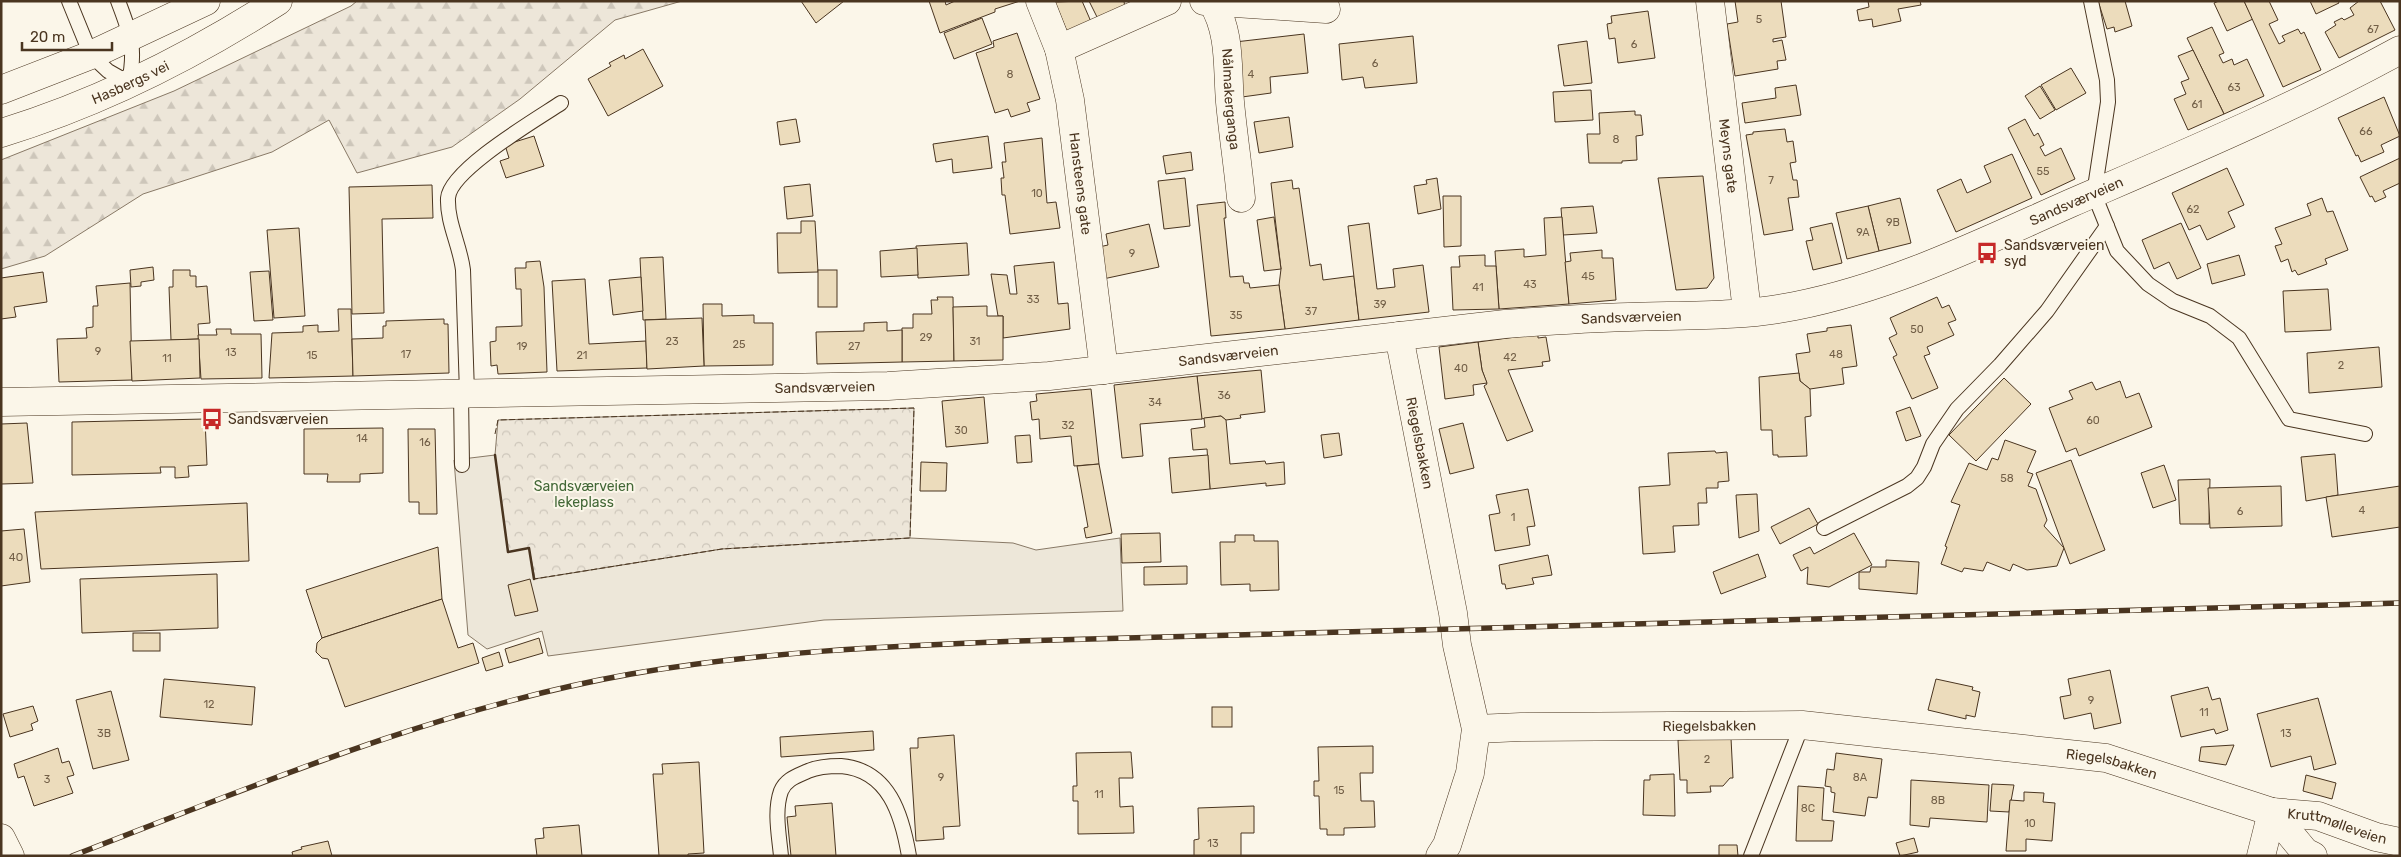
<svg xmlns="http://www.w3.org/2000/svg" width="2401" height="857" font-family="Rubik,sans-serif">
<defs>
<pattern id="forest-firs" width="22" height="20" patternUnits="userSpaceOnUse" patternTransform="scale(1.25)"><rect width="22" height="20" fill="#ede6d9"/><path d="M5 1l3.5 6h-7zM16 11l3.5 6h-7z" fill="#cdc6ba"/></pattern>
<pattern id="park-crowns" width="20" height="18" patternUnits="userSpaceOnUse" patternTransform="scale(1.25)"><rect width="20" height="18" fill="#ede6d9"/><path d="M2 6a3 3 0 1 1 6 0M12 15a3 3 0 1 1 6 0" fill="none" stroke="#cdc6ba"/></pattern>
</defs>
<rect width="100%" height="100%" fill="#fbf6e9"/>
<path fill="url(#forest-firs)" stroke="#887966" d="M357,1H682L615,20L520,99L452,147L357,173L329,120L272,152L143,194L45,256L1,269V160L174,91L351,6Z"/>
<path fill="url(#park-crowns)" stroke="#887966" d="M914,408L910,538L722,549L534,579L508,552L495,455L498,420Z"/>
<path fill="#ede7d9" stroke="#887966" d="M495,455L508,552L529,548L535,579L722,549L910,538L1013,543L1036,550L1120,538L1123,611L824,620L548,656L542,631L487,649L468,635L454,460Z"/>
<g fill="#ecdcbc" stroke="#4a3520">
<path d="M801,1H844L816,23Z"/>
<path d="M929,1H945L946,5L955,1H1020L995,9V12L940,33Z"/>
<path d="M1082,1L1092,24L1068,34L1055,2Z"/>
<path d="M1089,1H1124L1125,9L1098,19Z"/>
<path d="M1735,1H1781L1786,37L1773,39V42L1782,40L1786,60L1777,61L1778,69L1735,76L1727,24L1738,22Z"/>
<path d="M1868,1H1920L1921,5L1898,9L1901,21L1873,27L1872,19L1859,21L1857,10L1869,7Z"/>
<path d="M2098,1H2125L2132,26L2115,32L2114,27L2107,29Z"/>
<path d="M2219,1H2244L2253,19L2227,31L2214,3Z"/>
<path d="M2244,1H2269L2278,20L2269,24L2279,44L2285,41L2282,36L2298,29L2301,34L2304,32L2321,70L2283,87Z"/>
<path d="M2310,1H2338L2339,3L2316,14Z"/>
<path d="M2359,1H2380L2395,30L2339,58L2325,32L2336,25L2334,22L2342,18L2344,20L2354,15L2350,8Z"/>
<path d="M1648,11L1655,58L1618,63L1615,38L1609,39L1607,24L1612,23L1611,16Z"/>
<path d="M982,18L992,44L954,59L944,33Z"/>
<path d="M2212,27L2224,53L2219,55L2223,63L2232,59L2234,65L2247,59L2264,96L2224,114L2187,38Z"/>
<path d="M1017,33L1040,99L1027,103L1030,111L1011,117L1008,109L995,113L976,53L994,47L993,41Z"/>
<path d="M1304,34L1308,73L1270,77L1271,93L1242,97L1235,42Z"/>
<path d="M1413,36L1417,83L1365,88L1363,77L1342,80L1339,44Z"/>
<path d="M1587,41L1592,83L1564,86L1558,45Z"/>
<path d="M643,49L663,86L608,116L588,79L611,66L609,63L624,55L625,59Z"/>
<path d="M2193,50L2224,114L2188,130L2174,99L2186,94L2181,82L2189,79L2178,56Z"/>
<path d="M2071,68L2086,93L2056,110L2041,85Z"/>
<path d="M1796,85L1801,115L1745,123L1742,103L1776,98L1775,88Z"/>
<path d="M2040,86L2055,110L2040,119L2025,96Z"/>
<path d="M1591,90L1593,120L1555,122L1553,92Z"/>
<path d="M2384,97L2400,136L2381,145L2384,152L2361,162L2358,155L2356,156L2338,118Z"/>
<path d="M1635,111V115H1641L1643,135L1636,136L1637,160L1622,161V163H1589L1587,134H1600L1599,113Z"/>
<path d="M1289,117L1293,147L1259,153L1254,122Z"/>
<path d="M796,119L800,142L780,145L777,122Z"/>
<path d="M2025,119L2034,136L2038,133L2044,145L2040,147L2045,156L2061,148L2075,179L2041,195L2008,128Z"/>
<path d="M1785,129L1787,142L1793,141L1796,162L1790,163L1793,180H1797L1799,197L1788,198L1793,230L1764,235L1746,135L1753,134V132Z"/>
<path d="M534,136L544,166L506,178L500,161L509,158L505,145Z"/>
<path d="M988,136L992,168L953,173L952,159L936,162L933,144Z"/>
<path d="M1042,138L1047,203L1056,202L1060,228L1010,234L1005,195H1002L1001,178H1004L1002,162H1006L1004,143Z"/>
<path d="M1191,152L1193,170L1166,174L1163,156Z"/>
<path d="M2012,154L2032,198L1956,232L1937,190L1961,179L1967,193L1991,182L1984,166Z"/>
<path d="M2400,158V183L2383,191L2386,197L2375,202L2372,196L2370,197L2360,177Z"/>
<path d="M2227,168L2244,205L2228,212L2235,227L2207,240L2200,225L2189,230L2172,193Z"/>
<path d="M1703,176L1714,278L1707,288L1676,290L1658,178Z"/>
<path d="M1185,178L1190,226L1164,229L1158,181Z"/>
<path d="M1437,178L1441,209L1418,214L1414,186L1427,184L1426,180Z"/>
<path d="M1292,180L1293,189L1299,188L1310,266L1321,264L1323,280L1354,276L1359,320L1285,329L1279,285L1281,269L1271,183Z"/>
<path d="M810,184L813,216L787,219L784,187Z"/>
<path d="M432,185L433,218L382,219L384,313L352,314L349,187Z"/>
<path d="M1443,196H1461V246L1444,247Z"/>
<path d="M1900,198L1911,243L1879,251L1868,206Z"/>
<path d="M2322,198L2327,212L2333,211L2348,250L2325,259L2327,264L2298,275L2295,270L2292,272L2288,259L2281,262L2275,246L2282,244L2275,228L2311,215L2307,204Z"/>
<path d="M1225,202L1226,218H1224L1230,277L1243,276L1244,283H1249L1250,288L1279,285L1285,329L1211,336L1197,205Z"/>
<path d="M1593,206L1597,233L1563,235L1561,208Z"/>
<path d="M1868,206L1879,251L1847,259L1836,213Z"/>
<path d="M1274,217L1281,269L1264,271L1257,220Z"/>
<path d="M1562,217L1569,304L1499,309L1495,251L1524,249V257L1546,255L1544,218Z"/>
<path d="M801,221H815L818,272L778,273L777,233H801Z"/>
<path d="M1369,223L1377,289L1395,287L1393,269L1423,265L1429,312L1359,320L1348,226Z"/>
<path d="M1832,223L1842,263L1813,270L1806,241L1813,240L1810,228Z"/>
<path d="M2181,223L2201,268L2177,279L2169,262L2154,269L2142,240Z"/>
<path d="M1149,224L1159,267L1103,279L1099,247L1108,245L1106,234Z"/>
<path d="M299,228L305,316L274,318L267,230Z"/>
<path d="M967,243L969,275L918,278L916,246Z"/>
<path d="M917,248L918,275L881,277L880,251Z"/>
<path d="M1602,250V258H1613L1616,300L1569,304L1565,262L1571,261L1570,253Z"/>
<path d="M1485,255V266H1496L1499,309L1453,310L1451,267H1460L1459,256Z"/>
<path d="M2239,255L2245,275L2212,284L2207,264Z"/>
<path d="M663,257L666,319L643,320L640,258Z"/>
<path d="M540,261L544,287L547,372L498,374L497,365L491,366L490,342L496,341V327L522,326L521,289H516L515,268H526V262Z"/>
<path d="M1054,262L1058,304L1068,303L1070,329L1003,338V316H998L991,274L1007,275L1010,294H1017L1014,266Z"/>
<path d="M153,267L154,280L141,282V286L131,287L130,270Z"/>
<path d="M173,270H190V276H196V287L207,286L210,323L198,324L199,339L171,340L169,287H173Z"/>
<rect x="818" y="270" width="19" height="37"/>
<path d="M269,271L273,320L254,321L250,272Z"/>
<path d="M43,272L47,302L14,307L16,317L1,319V278Z"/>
<path d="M641,277L643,311L613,315L609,280Z"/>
<path d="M585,279L589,344L646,341L647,368L557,371L552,281Z"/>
<path d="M130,283L132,380L59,382L57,339L87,338L86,328L93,327V306H98L96,286Z"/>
<path d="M2328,289L2331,330L2285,332L2283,291Z"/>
<path d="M937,297H953L954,361L902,362V328H913V314H932L931,300H938Z"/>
<path d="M1937,297L1942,308L1949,305L1956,320L1948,323L1954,335L1927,347L1930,354L1924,356L1938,388L1912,399L1893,357L1897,355L1889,338L1897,334L1890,318Z"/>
<path d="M703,304H722V316L754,315V323H773V365L704,366Z"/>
<path d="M987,306V316H1003V360L954,361L953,307Z"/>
<path d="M338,309H351L353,376L269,378L272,333L303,332V326L318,325V332L339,331Z"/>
<path d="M702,318L704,366L647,369L645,320Z"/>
<path d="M444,319V324H448L449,373L353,376L352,339L383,338V326H386V321Z"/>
<path d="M887,322V331L902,330V362L817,364L816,332L864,331V323Z"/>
<path d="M1851,325L1857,366L1842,368L1844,384L1810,389L1800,381L1796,354L1810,352L1807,334L1827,331V328Z"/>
<path d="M216,329H231V334H261L262,378L201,379L198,335H217Z"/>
<path d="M1538,334V338L1546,337L1550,361L1542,362L1543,366L1508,370L1533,431L1507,441L1484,386L1487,384L1482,370L1478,342Z"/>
<path d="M199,339L200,378L132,381L130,341Z"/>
<path d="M1478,342L1482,370L1487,383L1473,385L1474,395L1445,399L1439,347Z"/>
<path d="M2379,347L2382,387L2309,393L2307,353Z"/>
<path d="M1261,370L1265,412L1240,415L1241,418L1226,420L1221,416L1201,419L1197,376Z"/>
<path d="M1799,373L1800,381L1810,389L1811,416L1805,417L1807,456L1778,457V455H1773L1772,430H1761L1759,377Z"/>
<path d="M1197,376L1202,419L1140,424L1143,456L1122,458L1114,385Z"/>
<path d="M2004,378L2031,404L1976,461L1949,435Z"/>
<path d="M2120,381L2126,398L2139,393L2152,427L2079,456L2076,448L2066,452L2049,408L2073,399L2069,391L2092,382L2096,390Z"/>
<path d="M1091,389L1099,464L1074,466L1071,436L1040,439L1039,419L1032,420L1030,402L1037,401L1036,394Z"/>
<path d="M984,397L988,443L946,447L942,401Z"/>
<path d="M1910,407L1921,436L1906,441L1896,412Z"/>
<path d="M1221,416L1226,420L1230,464L1265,461L1266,464L1284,462L1285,484L1266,486V483L1210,489L1207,449L1193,450L1191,429L1205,427L1204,418Z"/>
<path d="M205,419L207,465L188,466L189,477L175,478V467H160L161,473L72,475V422Z"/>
<path d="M27,423L33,483L1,484V424Z"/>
<path d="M1463,423L1474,468L1450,474L1439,429Z"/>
<path d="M383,428V473L360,474V482H327L328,474H304V429Z"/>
<path d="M408,429H435L437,514H419V502H409Z"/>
<path d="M1339,433L1342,455L1324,458L1321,435Z"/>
<path d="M1030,435L1032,462L1017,463L1015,436Z"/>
<path d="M2005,440L2036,451L2027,472L2033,474L2028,486L2036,489L2047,520L2044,526L2064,548L2057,566L2027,570L2013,564L2010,571L1987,562L1983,571L1964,568L1962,572L1941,564L1947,547L1945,546L1960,505L1951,502L1969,463L1987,470L1992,458L1998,460Z"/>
<path d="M1715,451L1716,453L1727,452L1729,481L1718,482V488H1706L1707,503H1698L1699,525L1673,526L1675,552L1643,554L1639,487L1670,485L1668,453Z"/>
<path d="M2335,454L2338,495L2306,501L2301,457Z"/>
<path d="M1208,455L1210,489L1172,493L1169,458Z"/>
<path d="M2071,460L2105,550L2070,564L2036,473Z"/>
<path d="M921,462L947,463L946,491H920Z"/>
<path d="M1099,464L1112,533L1086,538L1084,528L1088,527L1077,466Z"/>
<path d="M2164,465L2176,500L2153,508L2141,473Z"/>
<path d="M2210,479L2209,524H2180L2178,480Z"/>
<path d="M2281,486L2282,526L2210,528L2208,488Z"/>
<path d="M2400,486V527L2332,537L2326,497Z"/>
<path d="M1528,489L1535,526L1527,527L1530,545L1495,551L1489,515L1500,513L1496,495Z"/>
<path d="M1757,494L1759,531L1739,538L1736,495Z"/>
<path d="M247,503L249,561L41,569L35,512Z"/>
<path d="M1809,508L1818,524L1780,544L1771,527Z"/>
<path d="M24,529L30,582L1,586V531Z"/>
<path d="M1160,533L1161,562L1122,563L1121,534Z"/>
<path d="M1854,533L1872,565L1829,587L1807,584L1808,567L1801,571L1793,555L1810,547L1814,554Z"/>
<path d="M1235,535H1254V541H1278L1279,590L1250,591V584L1221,585L1220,542H1235Z"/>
<path d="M438,547L442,599L322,638L306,590Z"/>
<path d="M1758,554L1766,577L1721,594L1713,572Z"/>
<path d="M1548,555L1552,575L1532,578L1534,584L1506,589L1505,584H1502L1499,565Z"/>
<path d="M1886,560L1919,562L1917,594L1859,589V572H1870L1871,567H1886Z"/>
<path d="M1187,566V584L1144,585V567Z"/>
<path d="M217,574L218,628L82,633L80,579Z"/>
<path d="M530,579L538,611L515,616L508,585Z"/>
<path d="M442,599L458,648L473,643L479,663L345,707L328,659L322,658L316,652L317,643L322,638Z"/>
<rect x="133" y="633" width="27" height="18"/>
<path d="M539,638L543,653L509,663L505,649Z"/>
<path d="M499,652L503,666L486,671L482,658Z"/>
<path d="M2110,670L2121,723L2094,729L2091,713L2064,719L2060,697L2071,695L2068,679Z"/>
<path d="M164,679L255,687L252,725L160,717Z"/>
<path d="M1936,679L1973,687L1972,690L1980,692L1975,717L1966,715V719L1928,710Z"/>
<path d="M2208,687L2212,700L2220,698L2228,730L2216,734L2214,729L2181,737L2171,696Z"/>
<path d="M111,691L129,760L93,769L76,700Z"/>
<path d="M2318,698L2336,764L2314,770L2311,756L2271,767L2257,714Z"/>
<path d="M33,706L38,721L31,724L33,730L10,737L3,714Z"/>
<rect x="1212" y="707" width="20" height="20"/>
<path d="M873,731L874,750L781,757L780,737Z"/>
<path d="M954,735L960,826L943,827L944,839L916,841L910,748H918V738Z"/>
<path d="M1731,738L1733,778H1730L1723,786H1710L1711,792L1687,793V780H1680L1678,740Z"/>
<path d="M2234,745L2226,765L2199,761L2201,747Z"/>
<path d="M1373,746V773H1360L1361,801H1374L1375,827L1344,828V835H1327V829H1320L1319,796H1314V781H1319L1318,747Z"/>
<path d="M58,748L62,763L69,761L74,775L67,777L73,793L34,806L24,776L18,778L14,764Z"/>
<path d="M1131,752L1133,778H1119L1120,807L1133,806L1134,833L1078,834V801H1073V786H1077L1076,753Z"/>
<path d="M1836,753L1882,759L1877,798L1868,797L1865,816L1833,812L1835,793L1831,792V787L1825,786L1827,769L1834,770Z"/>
<path d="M699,762L704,853L688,854V856H659L653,774H663L662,764Z"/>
<path d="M1674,774L1675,816L1643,815L1644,780H1650V775Z"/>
<path d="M2306,775L2336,783L2332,799L2303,791Z"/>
<path d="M1911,780L1989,785L1987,822L1930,818L1929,827L1910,825Z"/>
<path d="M1992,784L2014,785L2009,812L1990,811Z"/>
<path d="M1798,786L1824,788L1822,820L1834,821L1832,841H1796Z"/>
<path d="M2024,792L2044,793L2043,802L2055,803L2052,841L2026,839V851H2006L2010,800L2024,801Z"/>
<path d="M832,803L836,856H791L787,817L796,816L795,806Z"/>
<path d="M1254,806V833H1241V856H1194V840L1199,839L1198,808Z"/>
<path d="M579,825L582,856H537L535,839L544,838L543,828Z"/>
<path d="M1914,838L1918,852L1900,856L1896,843Z"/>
<path d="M328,841L332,856H293L292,852L302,849L301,847Z"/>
<path d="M1719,845H1737L1738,856H1719Z"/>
</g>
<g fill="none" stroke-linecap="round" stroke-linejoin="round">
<g stroke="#4a3520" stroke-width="16">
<g id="lane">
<path d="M69,1L91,55L108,71L129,83C136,47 131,35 118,1"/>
<path d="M2091,1L2107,80L2108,102L2094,194L2117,251L2148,284L2173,301L2210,316L2239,338L2289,419L2365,434"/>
<path d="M467,393L463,270C460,245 447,223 448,198C450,170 537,119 561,103"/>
<path d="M461,394L462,465"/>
<path d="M1824,528L1907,486L1917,478L1924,467L1933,444L1957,409L2000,365L2047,311L2107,226"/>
<path d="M781,856C779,835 774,811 781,791C786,779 797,776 808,771C817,767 831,766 841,766C889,770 902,815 909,856"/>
<path d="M1751,856L1802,725"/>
</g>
</g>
<g stroke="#4a3520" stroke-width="29">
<g id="street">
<path id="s1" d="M1040,1L1059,49L1070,100L1104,370"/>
<path d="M1204,1L1326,9"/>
<path id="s2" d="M1710,1L1747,311"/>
<path id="s3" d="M1212,2C1231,32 1227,67 1230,102C1233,134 1238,166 1241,198"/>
<path d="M1059,49L1167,1"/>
<path id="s4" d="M1399,336L1453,613L1457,645L1476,729L1521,727L1802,725L2106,758L2272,812L2318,816L2376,837L2400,842"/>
<path id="s5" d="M1,402L888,386L1049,376L1505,324C1546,321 1587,318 1629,317C1683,315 1741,317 1795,306C1892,287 1981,243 2071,203C2182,155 2294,108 2400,50"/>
<path d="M2272,812L2305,852L2313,856"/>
<path d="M1,838L10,856"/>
<path d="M1440,856L1447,845L1470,773L1476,729"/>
<path d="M2261,856L2272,812"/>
</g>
</g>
<g stroke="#4a3520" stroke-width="29">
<g id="secondary">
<path d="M1,90L91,55L206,1"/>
<path id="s6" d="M1,133C100,103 192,56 278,1"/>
</g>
</g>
<use href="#lane" stroke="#fbf6e9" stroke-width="14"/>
<use href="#street" stroke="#fbf6e9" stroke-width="28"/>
<use href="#secondary" stroke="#fbf6e9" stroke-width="28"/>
<g stroke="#4a3520" stroke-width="5.5">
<path id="rail" d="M72,856C254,786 438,708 631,674C759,652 888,646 1018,641L2400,603"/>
</g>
<use href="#rail" stroke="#fbf6e9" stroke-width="4" stroke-dasharray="11" stroke-linecap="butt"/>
<path stroke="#4a3520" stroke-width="1" stroke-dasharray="6 2.5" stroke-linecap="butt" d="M495,434L498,420L914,408L910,538L722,549L534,579"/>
<path stroke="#4a3520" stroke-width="2.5" d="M495,455L508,552L529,548L534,579"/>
</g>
<defs>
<g id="bus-bare" transform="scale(1.725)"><path d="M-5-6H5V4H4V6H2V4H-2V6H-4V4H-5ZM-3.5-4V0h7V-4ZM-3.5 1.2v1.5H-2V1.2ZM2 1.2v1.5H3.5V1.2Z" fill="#c62828" stroke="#fbf6e9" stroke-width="2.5" paint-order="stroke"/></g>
</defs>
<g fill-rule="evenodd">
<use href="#bus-bare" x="1987" y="253"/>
<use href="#bus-bare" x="212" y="419"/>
</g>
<g text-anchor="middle" stroke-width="4" stroke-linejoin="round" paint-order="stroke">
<g font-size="11" fill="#725f47">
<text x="1759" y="23">5</text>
<text x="2373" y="33">67</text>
<text x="1634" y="48">6</text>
<text x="1375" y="67">6</text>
<text x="1010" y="78">8</text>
<text x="1251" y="78">4</text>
<text x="2234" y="91">63</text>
<text x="2197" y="108">61</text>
<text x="2366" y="135">66</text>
<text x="1616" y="143">8</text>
<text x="2043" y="175">55</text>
<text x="1771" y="184">7</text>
<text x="1037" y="197">10</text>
<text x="2193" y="213">62</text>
<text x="1893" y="226">9B</text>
<text x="1863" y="236">9A</text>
<text x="1132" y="257">9</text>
<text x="1588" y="280">45</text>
<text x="1530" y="288">43</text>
<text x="1478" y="291">41</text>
<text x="1033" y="303">33</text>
<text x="1380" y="308">39</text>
<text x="1311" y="315">37</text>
<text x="1236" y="319">35</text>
<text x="1917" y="333">50</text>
<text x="926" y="341">29</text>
<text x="672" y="345">23</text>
<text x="975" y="345">31</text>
<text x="739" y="348">25</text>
<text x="522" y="350">19</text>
<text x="854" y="350">27</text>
<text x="98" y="355">9</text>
<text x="231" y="356">13</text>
<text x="406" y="358">17</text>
<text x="1836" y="358">48</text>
<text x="312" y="359">15</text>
<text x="582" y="359">21</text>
<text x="1510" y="361">42</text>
<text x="167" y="362">11</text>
<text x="2341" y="369">2</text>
<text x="1461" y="372">40</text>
<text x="1224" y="399">36</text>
<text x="1155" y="406">34</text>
<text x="2093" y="424">60</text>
<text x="1068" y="429">32</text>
<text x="961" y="434">30</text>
<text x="362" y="442">14</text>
<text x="425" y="446">16</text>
<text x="2007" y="482">58</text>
<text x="2362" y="514">4</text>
<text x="2240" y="515">6</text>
<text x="1513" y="521">1</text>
<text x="16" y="561">4O</text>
<text x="2091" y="704">9</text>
<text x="209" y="708">12</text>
<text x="2204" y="716">11</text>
<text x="104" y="737">3B</text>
<text x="2286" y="737">13</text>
<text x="1707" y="763">2</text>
<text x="941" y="781">9</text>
<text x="1860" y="781">8A</text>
<text x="47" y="783">3</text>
<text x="1339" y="794">15</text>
<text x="1099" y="798">11</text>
<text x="1938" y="804">8B</text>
<text x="1808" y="812">8C</text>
<text x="2030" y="827">10</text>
<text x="1213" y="847">13</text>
</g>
<g font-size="14" fill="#4a3520" stroke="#fbf6e9">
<text dy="5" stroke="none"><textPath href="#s6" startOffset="139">Hasbergs vei</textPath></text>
<text dy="5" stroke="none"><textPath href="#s3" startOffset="100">Nålmakerganga</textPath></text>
<text dy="5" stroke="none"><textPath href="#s2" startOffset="156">Meyns gate</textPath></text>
<text dy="5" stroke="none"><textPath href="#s1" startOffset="188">Hansteens gate</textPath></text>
<text dy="5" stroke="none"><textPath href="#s5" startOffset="2099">Sandsværveien</textPath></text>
<text dy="5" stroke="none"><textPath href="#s5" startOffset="1634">Sandsværveien</textPath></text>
<text dy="5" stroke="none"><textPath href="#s5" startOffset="1229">Sandsværveien</textPath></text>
<text dy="5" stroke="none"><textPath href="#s5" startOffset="824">Sandsværveien</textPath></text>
<text dy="5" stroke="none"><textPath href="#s4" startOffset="109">Riegelsbakken</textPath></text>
<text dy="5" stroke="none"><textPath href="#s4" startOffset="634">Riegelsbakken</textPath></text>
<text dy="5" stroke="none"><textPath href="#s4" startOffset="1039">Riegelsbakken</textPath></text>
<text dy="5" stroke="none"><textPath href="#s4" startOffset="1274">Kruttmølleveien</textPath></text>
</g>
<g font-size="14" fill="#4a3520" stroke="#fbf6e9" text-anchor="start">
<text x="2004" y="250">Sandsværveien<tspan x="2004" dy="16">syd</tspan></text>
<text x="228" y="424">Sandsværveien</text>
</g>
<g font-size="14" fill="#436837" stroke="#fbf6e9">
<text x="584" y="491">Sandsværveien<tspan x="584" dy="16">lekeplass</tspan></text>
</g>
</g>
<rect width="2401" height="857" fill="none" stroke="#4a3520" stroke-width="5"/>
<path d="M22 42v8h90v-8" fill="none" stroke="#4a3520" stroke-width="2.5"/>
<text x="30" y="42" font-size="15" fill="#4a3520" stroke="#fbf6e9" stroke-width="4" paint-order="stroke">20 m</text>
</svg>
